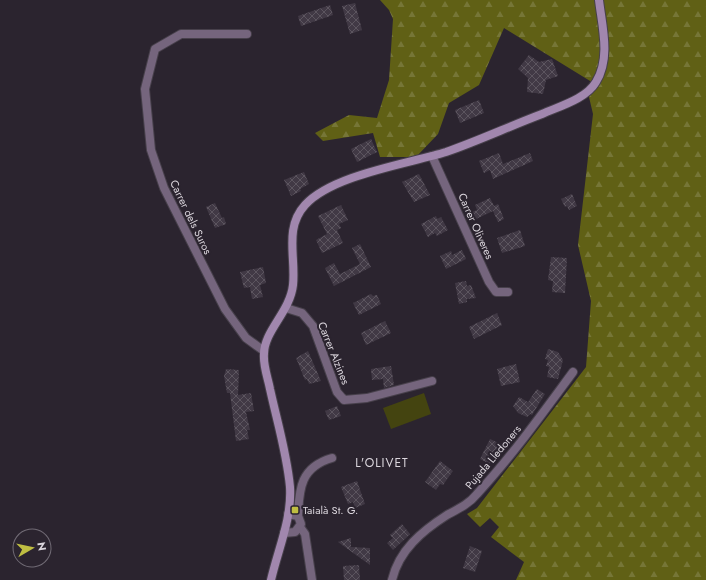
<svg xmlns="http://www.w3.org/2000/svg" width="706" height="580" font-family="Jost,sans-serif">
<defs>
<pattern id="forest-firs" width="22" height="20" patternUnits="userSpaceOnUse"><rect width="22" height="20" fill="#606015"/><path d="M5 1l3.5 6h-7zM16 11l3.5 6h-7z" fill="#767637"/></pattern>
<pattern id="building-cross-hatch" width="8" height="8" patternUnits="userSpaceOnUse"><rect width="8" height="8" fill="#413945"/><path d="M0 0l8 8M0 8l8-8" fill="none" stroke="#5c555f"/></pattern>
</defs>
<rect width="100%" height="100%" fill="#2b242f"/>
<path fill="#444410" d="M424,393L431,414L391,429L383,408Z"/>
<path fill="url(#forest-firs)" d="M380,0H706V580H516L524,562L491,537L499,527L490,518L480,527L467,514L477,508L586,367L591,301L578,245L593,114L589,97L595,84L504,28L479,85L449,103L438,134L416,157H380L373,133L323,141L315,133L349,115L377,118L389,80L393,19L389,10Z"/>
<g fill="url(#building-cross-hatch)">
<path d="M355,3L362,30L350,34L342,6Z"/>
<path d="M330,5L333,15L301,26L298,16Z"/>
<path d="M529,55L539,62L552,59L558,76L546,80L543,94L527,92L528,78L518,69Z"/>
<path d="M479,100L484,113L460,123L455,110Z"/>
<path d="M371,139L377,152L357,162L351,149Z"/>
<path d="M499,153L503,164L530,153L533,161L493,179L490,170L484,173L479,161Z"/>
<path d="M304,172L309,184L300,189L301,191L291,196L284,180Z"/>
<path d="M419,174L430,195L414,202L402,182Z"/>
<path d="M572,194L577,206L569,210L567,206L565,207L561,199Z"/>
<path d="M490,198L494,206L498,204L504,219L498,222L493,211L476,219L472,212L477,210L475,205Z"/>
<path d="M215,203L222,218L224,217L226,224L215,228L206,207Z"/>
<path d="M341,205L348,220L339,224L341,228L337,230L343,243L322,253L316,240L327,234L318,216Z"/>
<path d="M436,216L437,219L441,217L448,230L437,236L435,233L428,237L421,224Z"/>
<path d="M520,230L525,246L502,253L497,238Z"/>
<path d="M360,244L371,267L334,286L325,268L334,263L340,274L360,264L352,248Z"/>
<path d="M462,250L466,259L446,269L440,256L451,251L452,255Z"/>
<path d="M551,257L567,258L565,293L552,292L553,281L548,280Z"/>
<path d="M263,267L266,283L260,285L263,297L252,299L250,287L244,288L240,272Z"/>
<path d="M466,281L467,286L471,285L476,298L467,299V302L459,304L455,283Z"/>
<path d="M371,294L373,296L377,295L381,304L359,315L353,303Z"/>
<path d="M497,313L502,325L474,339L469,327Z"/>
<path d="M385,321L391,333L366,345L361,333Z"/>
<path d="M548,349L558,352L563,360L558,379L547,377L549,367L546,366L548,360L545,359Z"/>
<path d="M308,351L321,381L309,384L307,379L305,380L296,358Z"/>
<path d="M516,364L520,382L501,386L497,369Z"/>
<path d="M391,366L394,385L384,388L383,379L372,380L371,369Z"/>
<path d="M226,369L239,370L238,395L251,393L254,411L246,412L250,430H247L249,439L236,441L230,393H227L224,376Z"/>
<path d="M537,389L545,394L532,415L530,414L527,417L518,413L513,406L519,397L528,402Z"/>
<path d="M337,406L341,416L329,420L325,411Z"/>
<path d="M490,439L501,444L490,464L480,459Z"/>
<path d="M440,461L453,471L443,485L440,484L436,490L425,482Z"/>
<path d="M357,481L365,504L355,508L353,502L348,504L341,487Z"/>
<path d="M402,524L410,534L393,550L387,543L393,538L390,535Z"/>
<path d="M351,538V547L370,548V565L338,542Z"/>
<path d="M470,546L482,551L475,572L463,568Z"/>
<path d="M359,565L360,580H344L343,566Z"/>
</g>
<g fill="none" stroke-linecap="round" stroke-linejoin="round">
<g stroke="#47404b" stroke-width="10">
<g id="street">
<path d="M247,34H181L155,49L145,89L151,150L164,188L225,309L246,338L264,351"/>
<path d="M432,156L489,282L496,292H508"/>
<path d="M286,308L302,313L313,326L337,392L344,400L367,398L432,381"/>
<path d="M298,516C299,488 301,467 332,458"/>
<path d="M300,527L305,534L312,580"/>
<path d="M284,533L295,532L301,524L298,516L288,514"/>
<path d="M392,580C399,550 422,531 447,515C458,509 469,504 477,494C512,456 542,414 573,372"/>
</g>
</g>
<g stroke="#47404b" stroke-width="10">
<path id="secondary" d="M271,580C278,549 292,519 290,487C287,454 277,421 270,389C268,378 263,366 264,354C264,331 290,312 293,285C296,257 284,228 305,205C332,175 407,164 446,152C478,141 510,126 542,114C560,106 586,99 596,82C611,58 602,26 599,0"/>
</g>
<use href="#street" stroke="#75657d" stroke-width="8"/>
<use href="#secondary" stroke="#a187ae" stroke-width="8"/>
</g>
<rect fill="#bfbe42" stroke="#2b242f" stroke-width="1.5" x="291" y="506" width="8" height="8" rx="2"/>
<g text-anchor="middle" stroke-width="4" stroke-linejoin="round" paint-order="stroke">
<g font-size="11" fill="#dbd6dd" stroke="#2b242f">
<text transform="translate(191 217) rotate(64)" y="4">Carrer dels Suros</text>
<text transform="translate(476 226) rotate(66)" y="4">Carrer Oliveres</text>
<text transform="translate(334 353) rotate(68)" y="4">Carrer Alzines</text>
<text transform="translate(493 457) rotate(-50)" y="4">Pujada Lledoners</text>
</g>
<g font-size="11" fill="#dbd6dd" stroke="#2b242f" text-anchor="start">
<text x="303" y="514">Taialà St. G.</text>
</g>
<g font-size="12" letter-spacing="1" fill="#dbd6dd" stroke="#2b242f">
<text x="382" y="467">L'OLIVET</text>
</g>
</g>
<g transform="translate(32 548) rotate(81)"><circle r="19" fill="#2b242f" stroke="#716b75"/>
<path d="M0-3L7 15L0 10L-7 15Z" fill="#bfbe42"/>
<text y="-6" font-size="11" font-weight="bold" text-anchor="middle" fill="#dbd6dd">N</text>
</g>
</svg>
